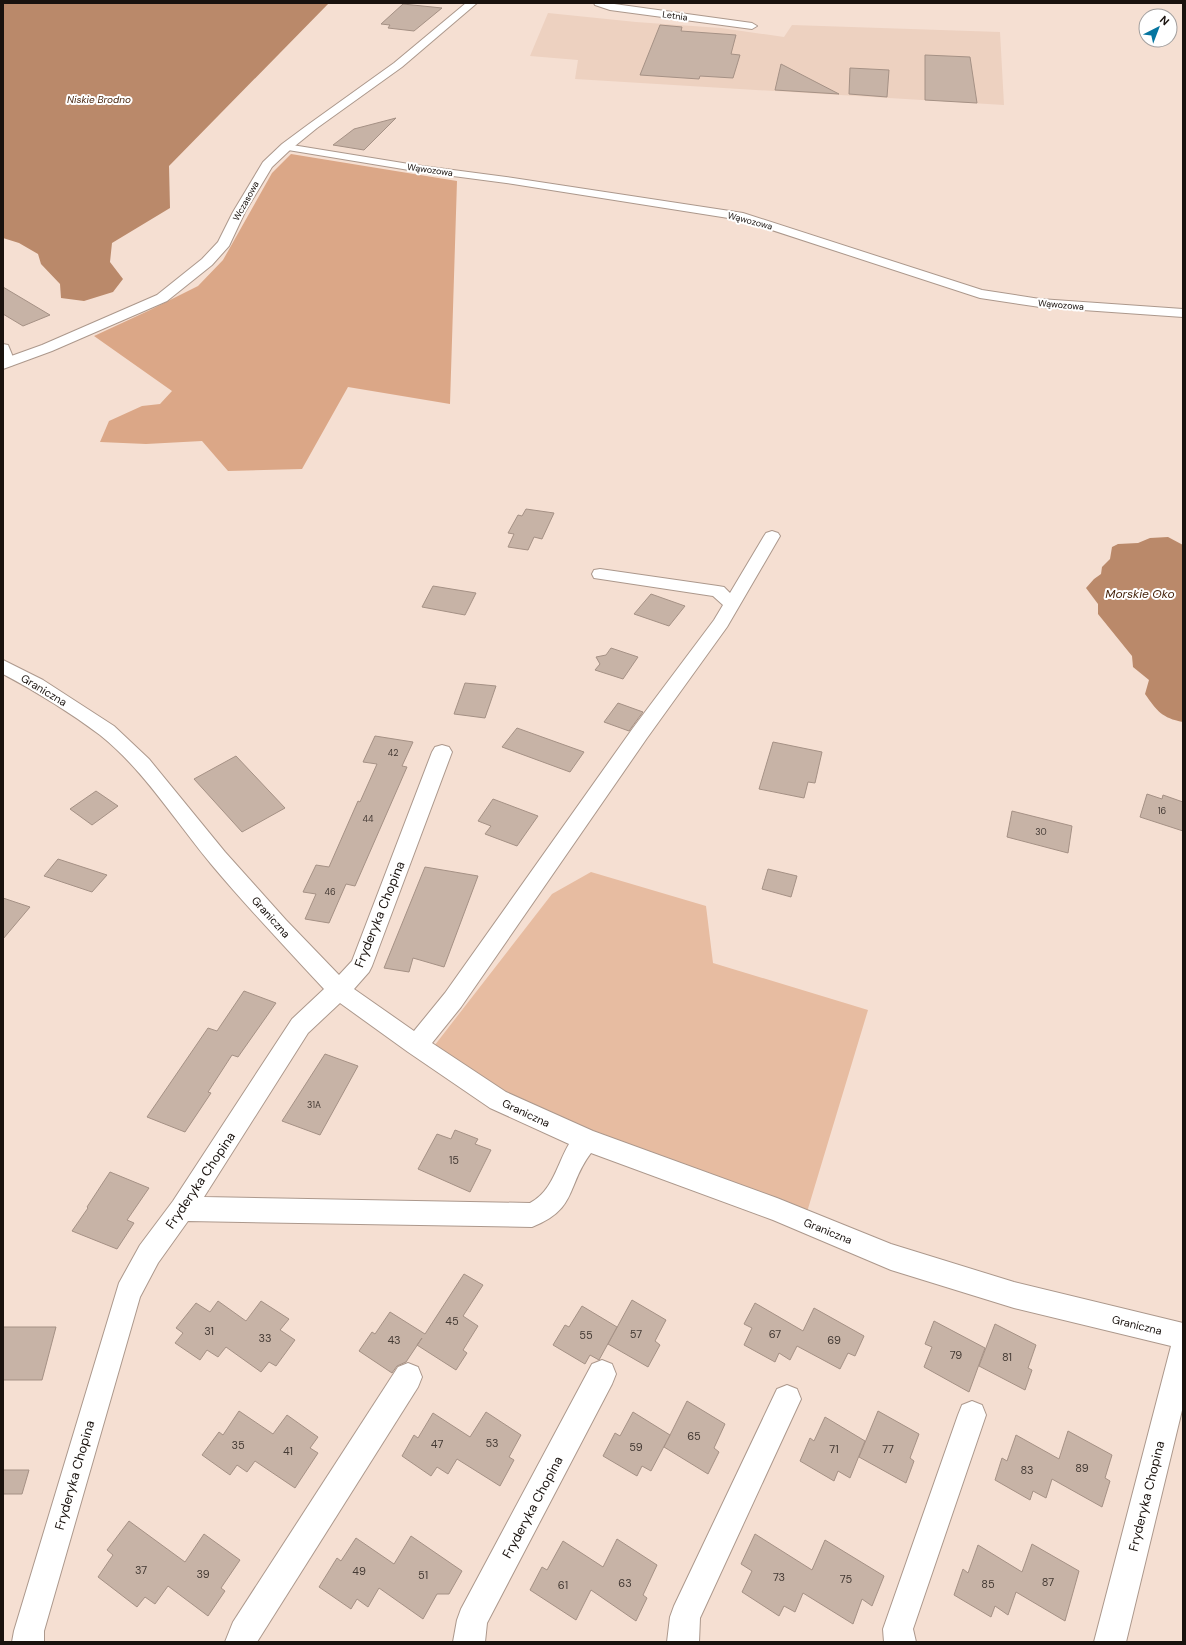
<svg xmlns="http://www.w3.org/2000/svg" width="1186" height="1645" font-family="'DM Sans',sans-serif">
<rect width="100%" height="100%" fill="#f5dfd2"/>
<path fill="#edd1c0" d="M548,13L636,22L721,28L784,37L792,25L1000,32L1004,105L575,79L578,60L530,56Z"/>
<path fill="#e7bca1" d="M591,872L706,906L713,963L868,1010L807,1212L583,1132L508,1097L431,1050L552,894Z"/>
<path fill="#dba787" d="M291,154L457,181L450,404L348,387L302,469L228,471L202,441L146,444L100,442L109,421L142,406L160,404L172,391L94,336L150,310L198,286L223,260L272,173Z"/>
<g fill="#ba896a">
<path d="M3,3H329L169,166L170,208L112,243L110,262L123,279L113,292L84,301L61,298L60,284L41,264L38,254L19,243L3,238Z"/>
<path d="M1168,537L1183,545V722C1162,718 1157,711 1145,694L1149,680L1133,667L1132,656L1098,614V604L1086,588L1094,579L1101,574L1102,567L1110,559L1112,547L1118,544L1138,543L1150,538Z"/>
</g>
<g fill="#c7b3a6" stroke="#a59185">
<path d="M403,4L442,8L414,31L388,28L390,25L381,24Z"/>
<path d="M660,25L682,27L681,31L736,35L731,54L740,55L733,78L700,76L699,79L640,75Z"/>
<path d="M925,55L970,57L977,103L925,100Z"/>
<path d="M781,64L839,94L775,90Z"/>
<path d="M850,68L889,70L887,97L849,94Z"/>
<path d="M396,118L364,150L333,145L354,129Z"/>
<path d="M3,287L50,315L23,326L3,314Z"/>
<path d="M526,509L554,513L542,539L534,537L528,550L508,547L514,534L508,533L518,515L522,516Z"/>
<path d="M433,586L476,593L465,615L422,607Z"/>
<path d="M651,594L685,606L669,626L634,614Z"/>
<path d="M611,648L638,657L623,679L595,670L600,664L596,657L606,655Z"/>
<path d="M465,683L496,686L485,718L454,714Z"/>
<path d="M618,703L643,712L629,731L604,722Z"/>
<path d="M517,728L584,752L570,772L502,747Z"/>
<path d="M375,736L413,742L402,766L407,767L355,886L346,884L329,923L305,919L316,894L303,892L316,865L329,867L358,801L360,802L377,764L363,762Z"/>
<path d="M773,742L822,752L815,783L808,782L804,798L759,789Z"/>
<path d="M236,756L285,808L242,832L194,779Z"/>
<path d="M96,791L118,806L92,825L70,809Z"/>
<path d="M1147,794L1162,799L1163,795L1183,802V831L1140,817Z"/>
<path d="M493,799L538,816L517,846L485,834L491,826L478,821Z"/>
<path d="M1012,811L1072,826L1068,853L1007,837Z"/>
<path d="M58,859L107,875L92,892L44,876Z"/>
<path d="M425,867L478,876L444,967L413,958L409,972L384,968Z"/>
<path d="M768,869L797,876L791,897L762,889Z"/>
<path d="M3,898L30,907L3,939Z"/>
<path d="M244,991L276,1003L238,1057L232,1055L208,1092L211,1093L185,1132L147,1117L208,1028L217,1031Z"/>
<path d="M325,1054L358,1066L320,1135L282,1121Z"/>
<path d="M455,1130L478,1139L475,1144L491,1150L470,1192L418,1169L437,1134L451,1139Z"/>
<path d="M110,1172L149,1188L127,1220L134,1223L117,1249L72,1231L88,1208L87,1207Z"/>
<path d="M464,1274L483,1285L463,1316L478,1326L463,1350L467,1353L456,1370L417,1345L422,1338L406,1362L397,1366L392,1373L359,1351L372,1332L375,1334L390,1312L425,1334Z"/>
<path d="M632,1300L666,1320L655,1341L660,1345L648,1367L608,1344Z"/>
<path d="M218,1301L246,1321L261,1301L289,1319L280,1330L295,1340L276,1366L269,1362L261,1372L226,1347L218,1357L207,1350L200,1360L175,1343L183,1333L176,1328L196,1303L210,1312Z"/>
<path d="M755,1303L803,1331L814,1308L864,1336L855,1356L848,1353L840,1369L797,1346L790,1360L779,1353L775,1362L744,1345L752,1328L744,1324Z"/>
<path d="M582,1306L617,1327L599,1360L590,1355L585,1364L553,1345L565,1325L569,1327Z"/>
<path d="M934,1321L985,1348L969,1392L924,1367L932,1347L925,1344Z"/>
<path d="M995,1324L1036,1345L1028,1368L1032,1370L1025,1390L979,1366Z"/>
<path d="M3,1327H56L42,1380H3Z"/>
<path d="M687,1401L725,1424L714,1448L719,1452L708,1474L664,1447Z"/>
<path d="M239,1411L273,1434L287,1415L318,1437L310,1448L318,1453L295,1488L255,1461L247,1472L237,1465L230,1475L202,1455L219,1432L223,1435Z"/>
<path d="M878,1411L919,1434L910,1458L914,1461L906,1483L859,1457Z"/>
<path d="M486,1412L521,1435L509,1457L514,1460L500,1486L457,1459L448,1474L437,1467L431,1476L402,1456L414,1435L418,1438L433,1413L470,1437Z"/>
<path d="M633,1412L670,1435L651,1471L642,1466L637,1476L603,1456L615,1433L620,1436Z"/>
<path d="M825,1417L865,1441L850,1478L838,1471L834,1481L800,1461L810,1438L814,1441Z"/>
<path d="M1068,1431L1112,1455L1105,1478L1110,1481L1102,1507L1052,1479L1046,1498L1033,1491L1030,1500L995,1480L1002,1458L1007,1461L1016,1435L1059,1459Z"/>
<path d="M3,1470H29L22,1494H3Z"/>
<path d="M129,1521L185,1562L204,1534L240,1560L221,1588L225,1591L208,1616L168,1586L155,1604L145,1597L137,1607L98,1577L113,1555L107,1550Z"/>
<path d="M755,1534L812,1570L825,1540L884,1576L872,1606L862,1599L853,1624L803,1593L795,1612L784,1606L779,1616L742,1592L752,1571L741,1564Z"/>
<path d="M411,1536L462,1571L449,1594H437L423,1619L379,1588L368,1607L357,1599L351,1609L319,1587L337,1558L341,1561L356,1538L394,1564Z"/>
<path d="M617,1539L657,1565L643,1595L647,1598L636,1621L591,1590L576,1620L530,1590L542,1567L547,1570L563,1541L603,1567Z"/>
<path d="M1032,1544L1079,1571L1065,1621L1016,1592L1008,1615L995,1606L991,1617L954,1595L963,1569L968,1573L978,1545L1022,1572Z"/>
</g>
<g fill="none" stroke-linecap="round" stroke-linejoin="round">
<g stroke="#ac988c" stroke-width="2">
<g id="minor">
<path d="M594,3H607L752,23L757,26L752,29L610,10L595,5Z"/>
<path d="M286,144L415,165L513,178L743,213L982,290L1040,299L1183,309V317L1040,307L980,298L741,220L513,184L415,171L282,149L281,147L282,145Z"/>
<path d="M3,344L8,345L15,362L13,365L8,366L3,365Z"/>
<path d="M772,531L778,533L780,536L727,627L647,738L461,1007L432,1043L506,1092L593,1131L777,1198L891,1244L1014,1282L1183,1323V1406L1126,1642H1094L1171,1346L1014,1308L891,1270L773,1220L591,1153C566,1186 578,1209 532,1227L188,1221L158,1263L140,1297L44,1631V1642H12L14,1631L119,1283L140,1245L173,1201L292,1019L324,989C286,948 247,907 211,864C175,821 144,770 100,735C71,713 35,691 3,674V660L43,680L114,726L149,759L225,852L286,920L339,975L352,961L432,752L435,747L442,745L449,747L452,752L372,966L369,972L354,989L414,1031L445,993L633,728L714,620L723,605L713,596L594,578L592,574L594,570L600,569L718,586L724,587L730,593L764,536L766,533ZM340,1003L408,1052L490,1108L569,1144C557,1164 553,1191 530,1203L204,1197L308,1033Z"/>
<path d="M602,1360L612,1364L616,1374L612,1384L487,1623L485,1642H453L457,1620L461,1609L592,1364Z"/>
<path d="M408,1363L418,1367L422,1377L418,1387L257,1642H225L233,1622L398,1367Z"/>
<path d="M787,1385L797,1389L801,1399L700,1618L699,1642H667L670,1617L674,1606L777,1389Z"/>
<path d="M972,1401L982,1405L986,1415L913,1629L916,1642H884L883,1629L958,1415L962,1405Z"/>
</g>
</g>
<g stroke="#ac988c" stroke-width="2">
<path id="tertiary" d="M466,3H477L402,67L317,128L290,150L272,167L245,212L229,246L212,265L167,301L52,351L3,369V359L42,345L157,295L202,259L218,242L233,212L263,162L282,144L309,124L394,63Z"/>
</g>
<use href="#minor" fill="#fff" fill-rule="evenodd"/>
<use href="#tertiary" fill="#fff" fill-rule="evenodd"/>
</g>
<g text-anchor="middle" stroke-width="4" stroke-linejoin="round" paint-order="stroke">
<g font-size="9" fill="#19120e" stroke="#fff">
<text transform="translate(675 16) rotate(8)" y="3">Letnia</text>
<text transform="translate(430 170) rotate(8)" y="3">Wąwozowa</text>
<text transform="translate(246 201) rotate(-61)" y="3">Wczasowa</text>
<text transform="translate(750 221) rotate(15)" y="3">Wąwozowa</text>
<text transform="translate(1061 305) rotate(5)" y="3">Wąwozowa</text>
</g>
<g font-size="9" fill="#443a34">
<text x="393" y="756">42</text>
<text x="1162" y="814">16</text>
<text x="368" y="822">44</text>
<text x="1041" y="835">30</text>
<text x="330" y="895">46</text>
<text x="314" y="1108">31A</text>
</g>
<g font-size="10" font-style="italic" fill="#47250d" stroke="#fff">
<text x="99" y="103">Niskie Brodno</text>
</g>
<g font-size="11" fill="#19120e" stroke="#fff">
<text transform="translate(44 690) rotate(31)" y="4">Graniczna</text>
<text transform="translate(271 917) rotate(48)" y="4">Graniczna</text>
<text transform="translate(526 1113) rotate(25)" y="4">Graniczna</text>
<text transform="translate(828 1231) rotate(22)" y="4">Graniczna</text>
<text transform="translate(1137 1325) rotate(14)" y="4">Graniczna</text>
</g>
<g font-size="11" fill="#443a34">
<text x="454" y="1164">15</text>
<text x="452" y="1325">45</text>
<text x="209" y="1335">31</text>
<text x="636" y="1338">57</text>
<text x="775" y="1338">67</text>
<text x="586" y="1339">55</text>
<text x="265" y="1342">33</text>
<text x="394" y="1344">43</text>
<text x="834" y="1344">69</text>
<text x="956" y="1359">79</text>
<text x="1007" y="1361">81</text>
<text x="694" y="1440">65</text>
<text x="492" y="1447">53</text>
<text x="437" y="1448">47</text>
<text x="238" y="1449">35</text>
<text x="636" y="1451">59</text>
<text x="834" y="1453">71</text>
<text x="888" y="1453">77</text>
<text x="288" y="1455">41</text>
<text x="1082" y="1472">89</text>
<text x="1027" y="1474">83</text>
<text x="141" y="1574">37</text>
<text x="359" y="1575">49</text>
<text x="203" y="1578">39</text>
<text x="423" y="1579">51</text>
<text x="779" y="1581">73</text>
<text x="846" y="1583">75</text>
<text x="1048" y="1586">87</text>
<text x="625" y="1587">63</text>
<text x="988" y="1588">85</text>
<text x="563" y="1589">61</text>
</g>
<g font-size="12" font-style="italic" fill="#47250d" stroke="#fff">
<text x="1140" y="598">Morskie Oko</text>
</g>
<g font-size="13" fill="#19120e" stroke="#fff">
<text transform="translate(379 914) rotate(-68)" y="5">Fryderyka Chopina</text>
<text transform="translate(200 1180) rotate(-56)" y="5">Fryderyka Chopina</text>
<text transform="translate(74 1475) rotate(-74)" y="5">Fryderyka Chopina</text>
<text transform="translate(1146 1496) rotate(-76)" y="5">Fryderyka Chopina</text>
<text transform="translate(532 1507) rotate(-62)" y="5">Fryderyka Chopina</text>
</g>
</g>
<rect width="1186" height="1645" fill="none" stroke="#19120e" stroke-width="8"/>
<g transform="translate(1158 28) rotate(42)"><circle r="19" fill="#ffffff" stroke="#a3a09f"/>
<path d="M0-3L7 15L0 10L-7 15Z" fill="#0575a0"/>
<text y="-6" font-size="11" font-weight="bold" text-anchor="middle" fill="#19120e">N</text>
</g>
</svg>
